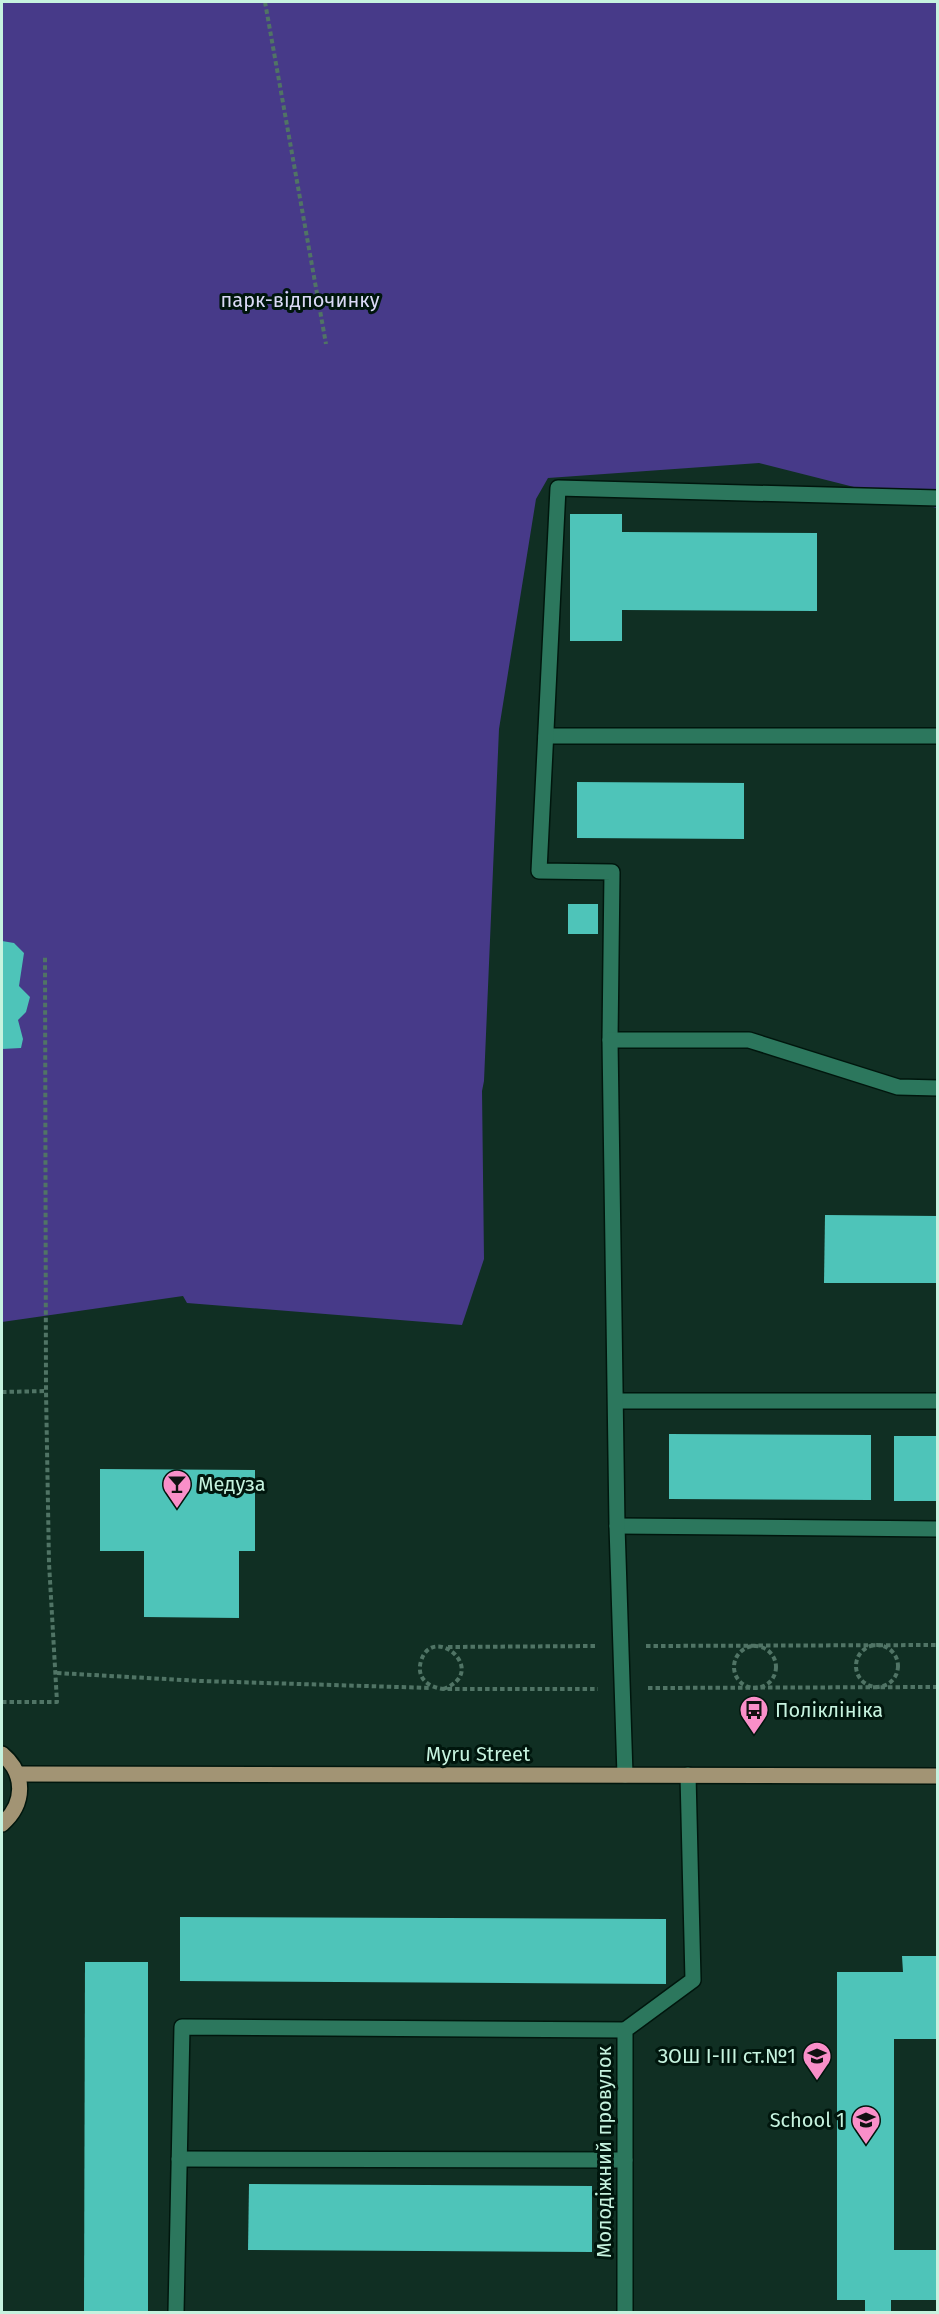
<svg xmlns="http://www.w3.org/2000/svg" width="939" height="2314" font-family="'Fira Sans',sans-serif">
<rect width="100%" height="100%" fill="#102f23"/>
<path fill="#473a89" d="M2,2H937V508L759,463L548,478L536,499L499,729L484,1081L482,1091L484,1259L462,1325L187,1303L183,1296L2,1322Z"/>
<g fill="#4ec4b9">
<path d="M570,514H622V532L817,533V611L622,610V641H570Z"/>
<path d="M577,782L744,783V839L577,838Z"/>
<rect x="568" y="904" width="30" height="30"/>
<path d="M2,941L14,943L24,953L19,986L30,997L26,1012L18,1020L23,1039L21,1048L2,1049Z"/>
<path d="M825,1215L938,1216V1283H824Z"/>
<path d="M669,1434L871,1435V1500L669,1499Z"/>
<rect x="894" y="1436" width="44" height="65"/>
<path d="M100,1469L255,1470V1551H239V1618L144,1617V1551H100Z"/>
<path d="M180,1917L666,1919V1984L180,1981Z"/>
<path d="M902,1956H938V2039H894V2250H938V2300H891V2312H865V2300H837V1972H903Z"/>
<path d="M85,1962H148V2312H84Z"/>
<path d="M249,2184L592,2186V2252L248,2250Z"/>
</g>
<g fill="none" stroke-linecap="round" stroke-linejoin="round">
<g stroke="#00160d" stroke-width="18">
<g id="minor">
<path d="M546,736H938"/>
<path d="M610,1040L612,872L539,871L558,488L938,498"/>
<path d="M616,1401H938"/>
<path d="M617,1526L938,1529"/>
<path d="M625,1775L617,1526L610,1040H749L898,1087L938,1088"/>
<path d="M179,2159L625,2160"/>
<path d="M176,2312L182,2027L625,2030"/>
<path d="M625,2312V2030L693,1980L688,1775"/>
</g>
</g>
<g stroke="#00160d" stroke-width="18">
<g id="major">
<path d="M2,1754C26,1774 25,1804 2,1824"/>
<path d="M18,1774L938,1776"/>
</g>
</g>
<g stroke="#507465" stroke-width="4" stroke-dasharray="4.5 3" stroke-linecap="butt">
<path d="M265,2L326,344"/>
<path d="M2,1392L46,1391"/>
<circle cx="877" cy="1666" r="21"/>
<path d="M646,1646L938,1645"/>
<circle cx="755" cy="1667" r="21"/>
<path d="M448,1647L596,1646"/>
<path d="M57,1673L201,1681L431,1688"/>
<path d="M648,1688L938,1687"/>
<path d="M443,1689C491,1672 433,1622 421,1661C416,1678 428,1687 443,1689H598"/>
<path d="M2,1702H57L49,1563L46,1391L45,955"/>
</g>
<use href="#minor" stroke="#2c775d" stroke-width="15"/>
<use href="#major" stroke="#a29474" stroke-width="15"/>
</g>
<defs>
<g id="bar-pin" transform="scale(1.5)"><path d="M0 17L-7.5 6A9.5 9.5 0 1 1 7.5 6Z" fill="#f98fc9" stroke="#00160d"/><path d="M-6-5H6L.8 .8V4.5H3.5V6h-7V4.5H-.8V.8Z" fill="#111"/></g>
<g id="bus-pin" transform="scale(1.5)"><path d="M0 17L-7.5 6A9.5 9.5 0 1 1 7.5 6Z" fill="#f98fc9" stroke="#00160d"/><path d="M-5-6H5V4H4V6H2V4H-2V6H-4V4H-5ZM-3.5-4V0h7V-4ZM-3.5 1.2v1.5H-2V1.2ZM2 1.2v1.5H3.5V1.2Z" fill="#111"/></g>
<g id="school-pin" transform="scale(1.5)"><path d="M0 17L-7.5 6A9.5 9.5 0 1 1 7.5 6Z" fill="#f98fc9" stroke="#00160d"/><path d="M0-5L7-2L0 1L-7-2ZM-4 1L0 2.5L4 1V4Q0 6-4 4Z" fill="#111"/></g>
</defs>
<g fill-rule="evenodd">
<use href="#bar-pin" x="177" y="1484"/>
<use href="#bus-pin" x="754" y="1710"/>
<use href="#school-pin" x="817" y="2056"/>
<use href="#school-pin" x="866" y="2120"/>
</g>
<g text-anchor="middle" stroke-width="6" stroke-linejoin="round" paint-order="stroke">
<g font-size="20" fill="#dbdaf7" stroke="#00160d">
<text x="300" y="307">парк-відпочинку</text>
</g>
<g font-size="20" fill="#c6f3df" stroke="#00160d" text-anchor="start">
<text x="198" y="1491">Медуза</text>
<text x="775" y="1717">Поліклініка</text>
<text x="796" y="2063" text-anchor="end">ЗОШ I-III ст.№1</text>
<text x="845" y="2127" text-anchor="end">School 1</text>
</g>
<g font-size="20" fill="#c6f3df" stroke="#00160d">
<text x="478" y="1761">Myru Street</text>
<text transform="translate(604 2152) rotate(-90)" y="7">Молодіжний провулок</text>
</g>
</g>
<rect width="939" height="2314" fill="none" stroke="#c6f3df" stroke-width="6"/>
</svg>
